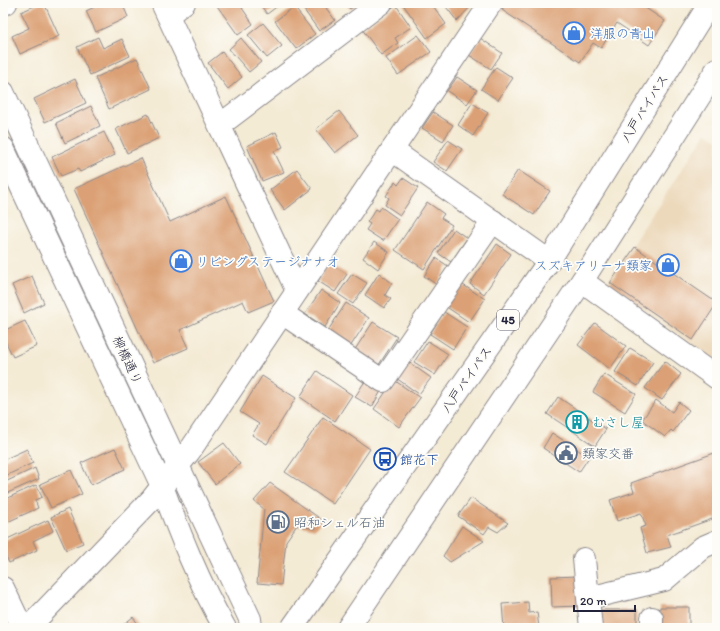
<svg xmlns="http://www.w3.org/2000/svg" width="720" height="631" font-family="Itim,'Klee One',sans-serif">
<rect width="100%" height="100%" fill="#fdfcf7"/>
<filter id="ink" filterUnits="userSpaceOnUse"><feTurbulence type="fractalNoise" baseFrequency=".025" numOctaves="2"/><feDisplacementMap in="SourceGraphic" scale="8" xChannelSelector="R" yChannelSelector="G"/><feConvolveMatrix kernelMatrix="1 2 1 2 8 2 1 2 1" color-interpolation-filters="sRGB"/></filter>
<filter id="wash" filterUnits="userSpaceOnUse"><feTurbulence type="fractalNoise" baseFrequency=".012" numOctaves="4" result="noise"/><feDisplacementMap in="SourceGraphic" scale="16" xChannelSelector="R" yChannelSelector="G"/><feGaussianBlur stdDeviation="0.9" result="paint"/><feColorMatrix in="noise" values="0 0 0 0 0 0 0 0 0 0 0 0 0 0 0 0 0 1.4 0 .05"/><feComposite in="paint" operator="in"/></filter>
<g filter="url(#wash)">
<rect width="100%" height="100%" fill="#f4ebd5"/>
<path fill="#ecd8ba" d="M706,133L717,140V240L715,244L717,246V361L606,284Z"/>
<g id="blocks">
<g fill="#dba074">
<path d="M41,3H44L59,36L20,54L12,36L29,28L21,12Z"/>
<path d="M103,3H122L128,17L96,32L86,11Z"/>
<path d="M215,3H248L242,8L253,24L238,35Z"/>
<path d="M259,3H277L279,5L267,14Z"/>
<path d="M299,3H333L326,8L335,20L319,31Z"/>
<path d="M345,3H359L350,9Z"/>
<path d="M402,3H431L446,24L427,38Z"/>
<path d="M443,3H472V5L457,21Z"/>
<path d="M506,3H638L665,21L649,45L617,23L601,48L593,43L580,62L502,10Z"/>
<path d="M396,5L411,27L395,38L398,43L381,55L362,29Z"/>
<path d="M294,7L315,34L296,49L275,21Z"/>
<path d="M263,23L282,46L267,58L248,35Z"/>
<path d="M418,35L431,52L398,75L386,58Z"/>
<path d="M98,37L103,48L122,39L130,56L90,75L77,47Z"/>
<path d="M241,38L261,62L249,72L229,49Z"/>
<path d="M480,38L502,53L491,69L469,55Z"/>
<path d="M222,52L242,77L228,89L208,63Z"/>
<path d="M137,58L151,89L109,109L95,78Z"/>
<path d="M496,67L513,78L498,100L481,89Z"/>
<path d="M457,77L477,90L467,104L447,91Z"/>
<path d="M75,79L86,103L45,122L34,99Z"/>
<path d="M472,103L488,113L473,136L458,125Z"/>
<path d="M91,106L100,126L65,143L56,123Z"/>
<path d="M339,111L358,135L335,153L316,129Z"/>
<path d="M433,112L453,125L443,141L422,128Z"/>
<path d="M148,114L159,138L127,153L116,129Z"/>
<path d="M104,132L115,155L80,172L78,169L61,176L52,157Z"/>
<path d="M276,132L283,147L274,151L284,172L262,181L247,146Z"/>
<path d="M448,140L462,149L447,171L433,162Z"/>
<path d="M141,158L170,222L226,196L274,301L248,312L243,301L180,330L188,348L153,363L74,189Z"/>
<path d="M297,169L312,189L285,210L270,190Z"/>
<path d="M518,170L550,191L534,215L502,194Z"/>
<path d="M403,178L418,188L400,215L385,205L389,198L386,196L395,182L398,185Z"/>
<path d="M427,202L444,214L441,218L452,225L424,269L395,250Z"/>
<path d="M381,207L398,219L383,241L366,230L370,224L367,222L376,209L379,211Z"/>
<path d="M454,229L467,238L451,262L438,253Z"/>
<path d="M374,242L389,252L378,269L363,258Z"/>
<path d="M497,244L511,254L484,294L470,284Z"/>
<path d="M635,247L717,303L693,340L610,283Z"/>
<path d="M436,258L448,266L437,285L424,276Z"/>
<path d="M329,263L347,274L335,292L318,281Z"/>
<path d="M379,273L392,283L385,295L391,299L384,308L365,295Z"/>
<path d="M352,274L367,283L353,304L338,294Z"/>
<path d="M32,276L44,303L24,313L12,285Z"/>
<path d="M460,283L485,299L469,322L445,306Z"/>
<path d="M321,290L340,303L325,327L305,314Z"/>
<path d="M346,303L369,318L350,347L327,332Z"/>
<path d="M444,312L467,327L453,349L430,334Z"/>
<path d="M25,321L37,346L13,357L3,336V331Z"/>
<path d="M373,322L397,337L378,366L354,351Z"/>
<path d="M595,323L626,346L610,369L578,345Z"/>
<path d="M428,341L448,354L435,375L414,362Z"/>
<path d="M630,348L653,362L638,386L615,372Z"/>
<path d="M407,361L431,378L419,394L396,378Z"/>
<path d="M665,361L681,374L662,400L645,388Z"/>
<path d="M317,371L352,395L335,421L300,397Z"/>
<path d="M604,374L636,394L625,412L593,392Z"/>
<path d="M262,376L296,398L267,444L252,435L259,424L240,412Z"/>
<path d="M394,380L420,398L399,427L374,409Z"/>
<path d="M365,381L381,391L372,407L355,397Z"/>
<path d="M558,397L606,429L595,446L547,414Z"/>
<path d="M656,400L672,412L679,402L689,410L673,432L671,430L665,437L642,420Z"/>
<path d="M323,417L370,449L333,504L285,472Z"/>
<path d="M552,433L589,457L579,472L543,448Z"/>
<path d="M224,443L240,464L215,484L198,462Z"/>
<path d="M115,448L125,469L91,485L81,463Z"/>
<path d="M27,449L33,463L3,477V460Z"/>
<path d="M717,452V525L715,518L667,535L671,547L647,553L640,528L646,526L641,513L617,521L610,500L634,492L631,483Z"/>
<path d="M35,468L39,479L3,495V483Z"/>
<path d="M71,470L82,494L51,508L40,484Z"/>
<path d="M270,483L322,520L315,529L297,525L286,541L281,585L257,583L264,509L254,501Z"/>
<path d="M36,485L42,497L35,500L38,508L3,524V500Z"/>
<path d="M471,498L508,523L498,532L489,527L484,534L458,516Z"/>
<path d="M68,509L83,543L66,550L51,517Z"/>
<path d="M48,520L53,531L33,541L37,550L9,563L3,550V541Z"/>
<path d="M462,526L484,541L450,562L443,556Z"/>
<path d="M579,576L580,606L552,607L551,577Z"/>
<path d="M528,602L529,613L537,612L539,628H504L502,604Z"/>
<rect x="660" y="607" width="29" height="19"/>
<rect x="600" y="610" width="37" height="18"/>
<path d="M133,617L141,628H119Z"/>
</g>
</g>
</g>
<g filter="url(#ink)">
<use href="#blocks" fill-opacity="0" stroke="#8b8688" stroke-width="1"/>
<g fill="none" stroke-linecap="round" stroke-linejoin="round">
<g stroke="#8b8688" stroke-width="24">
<g id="minor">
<path d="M162,3L297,291"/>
<path d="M3,4L6,3"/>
<path d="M168,15L184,3"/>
<path d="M3,92L250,619L251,628"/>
<path d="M220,125L381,3"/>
<path d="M3,148L162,486C180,535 199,583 225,628"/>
<path d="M392,150L549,261"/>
<path d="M582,281L717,378"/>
<path d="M282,313L383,381L493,221"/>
<path d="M584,559L591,628"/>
<path d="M3,588L22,628"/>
<path d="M589,598L664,580L703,547L717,541"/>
<path d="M652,618V628"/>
<path d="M28,628L152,499L189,452L491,3"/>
</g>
</g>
<g stroke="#8b8688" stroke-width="24">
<g id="highway">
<path d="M292,628L549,261L710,3"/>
<path d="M348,628L582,281L717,69"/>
</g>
</g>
<use href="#minor" stroke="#fff" stroke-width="22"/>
<use href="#highway" stroke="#fff" stroke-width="22"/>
</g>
</g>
<defs>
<g id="shop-ring" transform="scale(1.15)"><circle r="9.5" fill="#fdfcf7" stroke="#3f7fe0" stroke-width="1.5"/><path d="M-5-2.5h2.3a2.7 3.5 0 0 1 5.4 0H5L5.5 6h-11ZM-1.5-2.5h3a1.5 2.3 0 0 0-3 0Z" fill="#3f7fe0"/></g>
<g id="building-ring" transform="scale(1.15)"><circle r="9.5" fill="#fdfcf7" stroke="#0f9aa8" stroke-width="1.5"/><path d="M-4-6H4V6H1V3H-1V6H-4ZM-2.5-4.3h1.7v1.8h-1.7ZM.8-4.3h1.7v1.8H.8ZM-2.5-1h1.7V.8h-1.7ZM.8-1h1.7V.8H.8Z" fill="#0f9aa8"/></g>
<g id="civic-ring" transform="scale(1.15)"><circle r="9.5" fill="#fdfcf7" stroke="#5c6f8a" stroke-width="1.5"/><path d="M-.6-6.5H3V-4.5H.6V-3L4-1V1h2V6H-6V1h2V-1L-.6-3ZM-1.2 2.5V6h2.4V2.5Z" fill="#5c6f8a"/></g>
<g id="bus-ring" transform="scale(1.15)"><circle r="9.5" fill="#fdfcf7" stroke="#1a4fb4" stroke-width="1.5"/><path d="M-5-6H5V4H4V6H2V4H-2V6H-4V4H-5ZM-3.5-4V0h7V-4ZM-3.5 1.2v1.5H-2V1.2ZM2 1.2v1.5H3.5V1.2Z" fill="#1a4fb4"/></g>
<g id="fuel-ring" transform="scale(1.15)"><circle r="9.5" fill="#fdfcf7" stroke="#5c6f8a" stroke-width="1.5"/><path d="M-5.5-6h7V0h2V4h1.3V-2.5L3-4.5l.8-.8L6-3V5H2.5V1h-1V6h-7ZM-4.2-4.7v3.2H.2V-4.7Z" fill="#5c6f8a"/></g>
</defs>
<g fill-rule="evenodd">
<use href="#shop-ring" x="574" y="33"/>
<use href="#shop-ring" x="181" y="261"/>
<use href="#shop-ring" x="668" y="265"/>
<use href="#building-ring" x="577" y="422"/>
<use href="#civic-ring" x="566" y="453"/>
<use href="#bus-ring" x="385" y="459"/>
<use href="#fuel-ring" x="278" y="522"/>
</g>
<g text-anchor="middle" stroke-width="3.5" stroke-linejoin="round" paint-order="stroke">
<rect fill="#fdfcf7" stroke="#646373" stroke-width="1" x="497" y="310" width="22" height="20" rx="3"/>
<g font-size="12" font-weight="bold" fill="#22223b">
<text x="508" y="324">45</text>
</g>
<g font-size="13" fill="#366cbe" stroke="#fdfcf7" text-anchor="start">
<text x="590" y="38">洋服の青山</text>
<text x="196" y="266">リビングステージナナオ</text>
<text x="652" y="270" text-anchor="end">スズキアリーナ類家</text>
</g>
<g font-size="13" fill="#22223b" stroke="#fdfcf7">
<text transform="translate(644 108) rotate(-58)" y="5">八戸バイパス</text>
<text transform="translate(128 360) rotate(65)" y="5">柳橋通り</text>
<text transform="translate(466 379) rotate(-55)" y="5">八戸バイパス</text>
</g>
<g font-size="13" fill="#0d838f" stroke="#fdfcf7" text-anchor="start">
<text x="592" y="427">むさし屋</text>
</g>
<g font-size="13" fill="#4e5e75" stroke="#fdfcf7" text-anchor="start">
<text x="582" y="458">類家交番</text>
<text x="294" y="527">昭和シェル石油</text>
</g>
<g font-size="13" fill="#164399" stroke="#fdfcf7" text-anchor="start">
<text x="400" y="464">館花下</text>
</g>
</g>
<rect width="720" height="631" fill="none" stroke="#fdfcf7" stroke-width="16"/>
<path d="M574 605v6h61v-6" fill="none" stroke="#22223b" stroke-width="2"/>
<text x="580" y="605" font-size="12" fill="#22223b" stroke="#fdfcf7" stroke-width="3" paint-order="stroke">20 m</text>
</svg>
